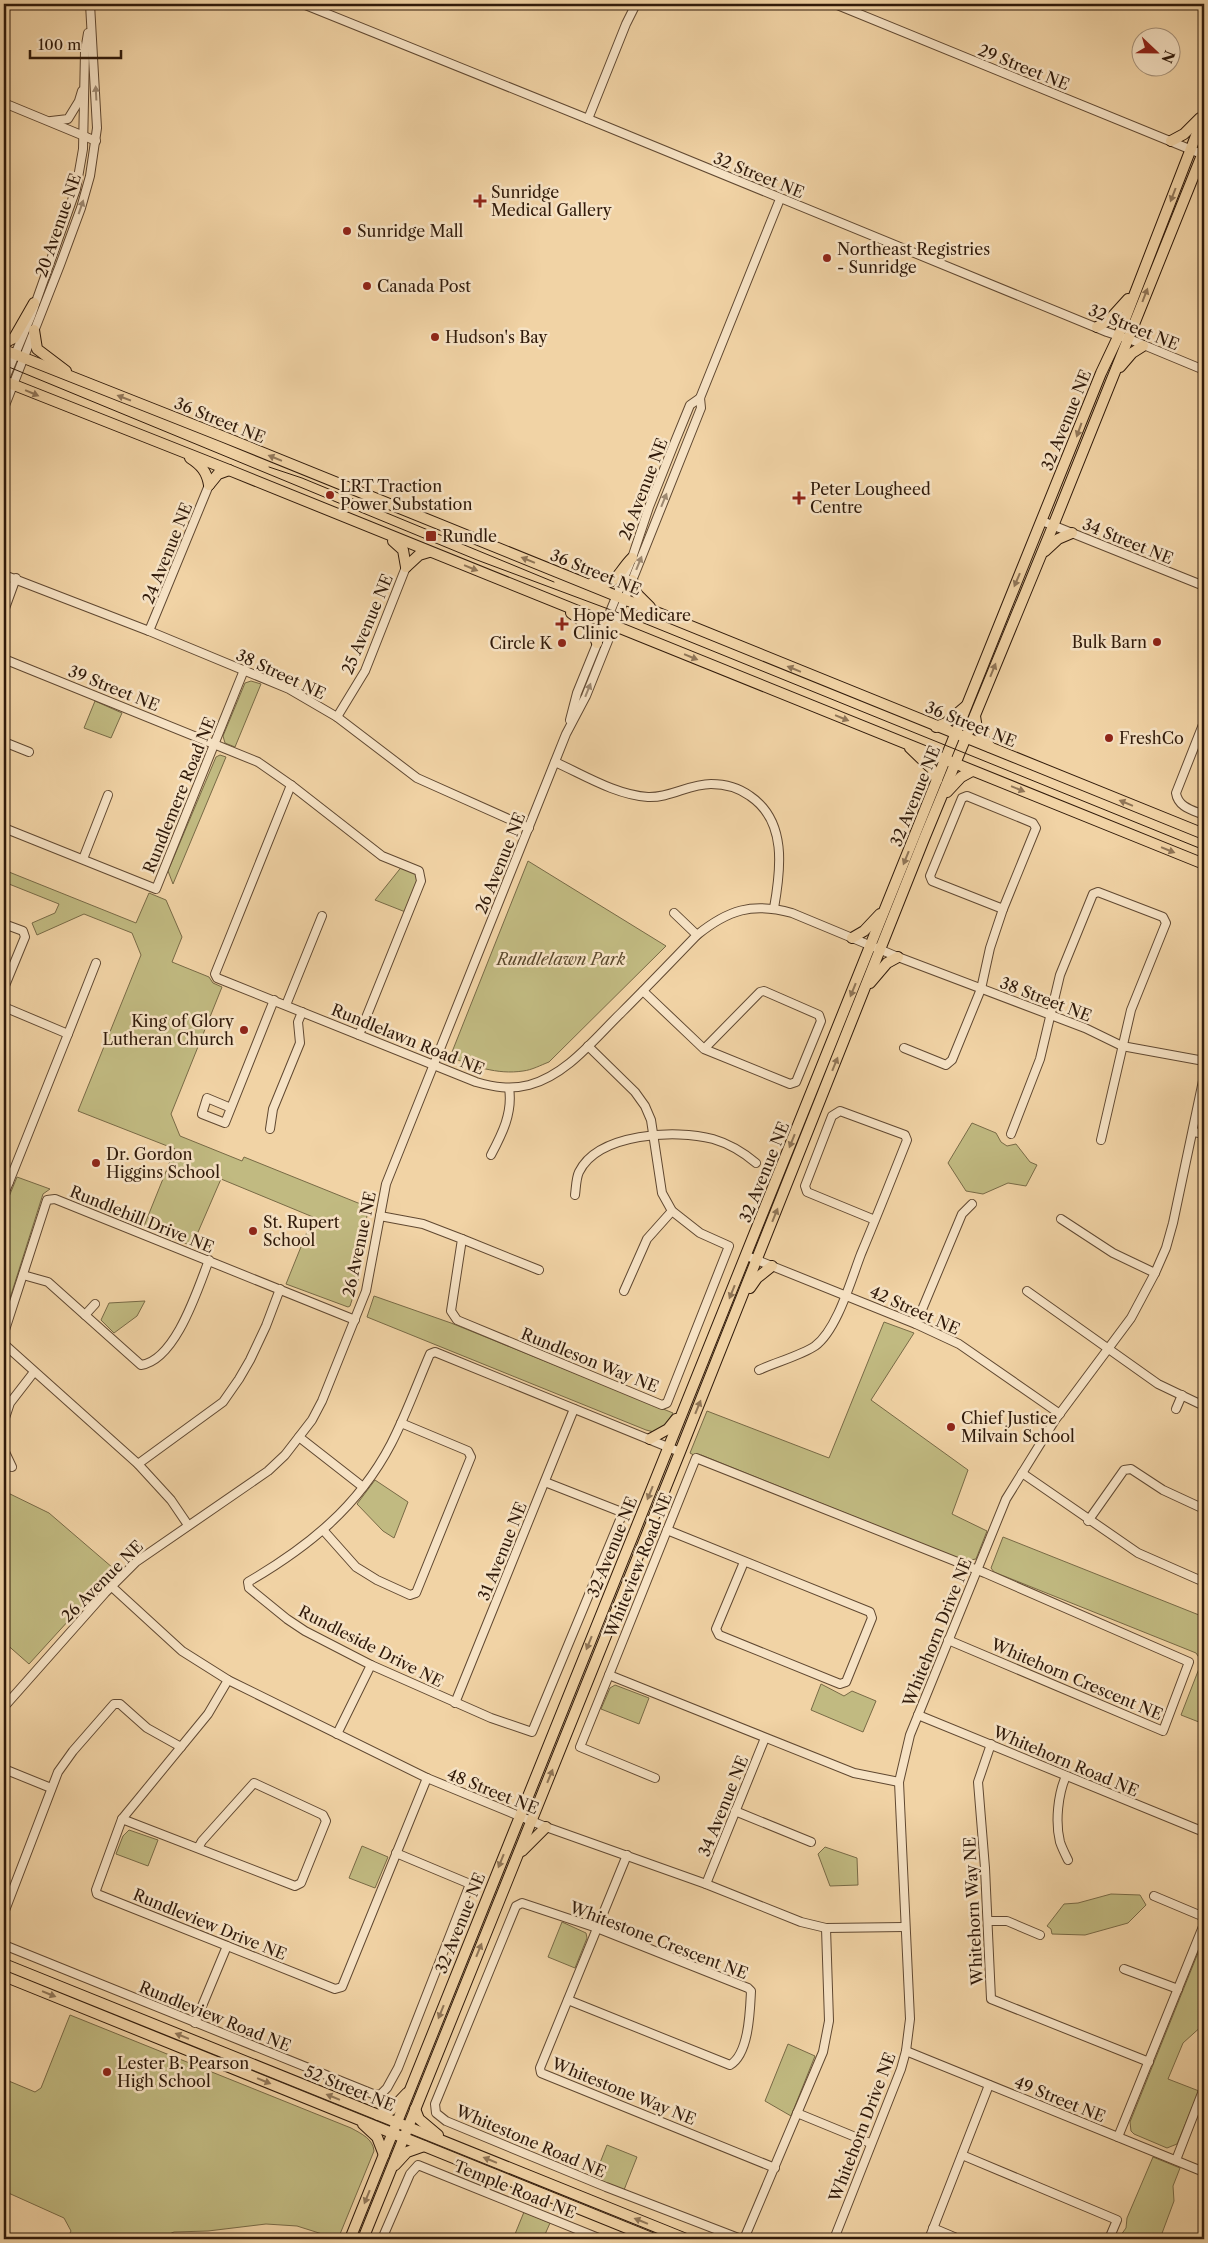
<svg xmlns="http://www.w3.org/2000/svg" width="1208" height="2243" font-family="'Libre Caslon Text',serif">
<rect width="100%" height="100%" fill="#f1d3a5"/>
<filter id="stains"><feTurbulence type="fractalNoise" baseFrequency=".004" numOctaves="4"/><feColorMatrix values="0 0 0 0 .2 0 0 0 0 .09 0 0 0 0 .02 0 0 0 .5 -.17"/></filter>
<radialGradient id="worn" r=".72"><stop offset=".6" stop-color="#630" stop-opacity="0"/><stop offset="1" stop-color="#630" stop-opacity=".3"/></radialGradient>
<g fill="#c1ba81" stroke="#786a46">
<path d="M251,681L261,684L235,747L225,743L223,736L245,683Z"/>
<path d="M95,701L122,713L111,738L84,728Z"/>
<path d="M220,755L226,757L173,884L168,871L216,757Z"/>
<path d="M528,861L666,946L549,1062C541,1065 532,1070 523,1071C497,1075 473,1066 450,1057Z"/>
<path d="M403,865L419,871L421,881L408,913L375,900Z"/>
<path d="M4,870L136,923L149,893L166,900L182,937L172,962L209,977L213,983L222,987L171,1114L180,1136L242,1161L244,1157L368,1207L359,1278L350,1306L348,1307L286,1284L313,1217L221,1179L192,1246L144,1226L175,1149L78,1111L141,955L132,933L84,914L37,935L32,923L55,913L59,904L4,882Z"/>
<path d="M972,1123L996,1133L1001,1142L1007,1146L1016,1144L1030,1162L1037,1165L1026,1186L1008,1183L983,1194L966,1191L948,1163Z"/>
<path d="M17,1177L50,1189L43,1194L4,1317V1209Z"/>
<path d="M374,1296L451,1323L673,1413L666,1425L654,1432L646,1430L367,1317Z"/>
<path d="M145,1301L137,1316L114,1333L101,1320L109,1303Z"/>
<path d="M884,1322L914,1333L871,1400L968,1470L952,1514L987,1531L976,1559L965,1561L701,1455L697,1457L690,1453L707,1411L829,1458Z"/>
<path d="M375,1480L408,1502L394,1538L383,1531L357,1504Z"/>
<path d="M4,1491L49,1513L113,1568L110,1575L29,1664L4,1642Z"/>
<path d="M1003,1537L1204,1617V1724L1181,1715L1200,1666V1659L1196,1653L994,1572L991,1568Z"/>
<path d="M821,1684L844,1696L852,1691L876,1701L863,1732L811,1710Z"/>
<path d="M615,1685L649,1698L639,1724L601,1709L610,1688Z"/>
<path d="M129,1830L158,1840L148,1866L116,1854L123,1836Z"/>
<path d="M362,1846L388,1857L375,1888L349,1878Z"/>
<path d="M825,1847L857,1858L858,1885L830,1886L818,1854Z"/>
<path d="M1111,1894L1140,1895L1146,1905L1128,1923L1085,1935L1052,1934L1051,1929L1047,1926L1064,1904L1078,1903Z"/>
<path d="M562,1922L586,1933L587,1938L575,1968L548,1957Z"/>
<path d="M1204,1938V2024L1183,2043L1168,2079L1199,2091L1177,2144L1167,2148L1134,2134L1131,2131L1130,2122Z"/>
<path d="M70,2015L351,2128C362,2134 373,2139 374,2151L338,2239L297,2226L266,2224L208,2231L174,2232L158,2239H67L71,2231L64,2218L4,2191V2079L35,2092L41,2088Z"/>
<path d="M788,2044L815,2056L791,2116L765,2101Z"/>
<path d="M607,2145L637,2157L624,2190L594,2178Z"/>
<path d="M1153,2157L1180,2168L1173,2186L1174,2201L1161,2236L1159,2239H1118L1126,2228L1127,2218Z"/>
<path d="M524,2212L550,2223L543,2239H513Z"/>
</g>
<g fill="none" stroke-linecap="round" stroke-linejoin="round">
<g stroke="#604831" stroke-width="10">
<g id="minor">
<path d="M303,4L588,119L1107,332L1134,341L1204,370"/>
<path d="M835,4L1204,155"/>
<path d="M4,103L96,141"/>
<path d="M588,119L626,24L636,4"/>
<path d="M51,121L68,119L79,101L82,91"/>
<path d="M4,381L31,316L76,189L83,149L85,51L88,33"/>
<path d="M4,408L60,265L81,208L90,176L97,128L90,4"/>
<path d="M1042,521L1204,586"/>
<path d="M4,575L149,631L289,689L337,717L417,778L529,828"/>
<path d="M4,611L16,578"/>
<path d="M149,631L209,485"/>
<path d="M4,659L258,762L291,785L382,856L419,871L421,881L359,1035"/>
<path d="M337,717L365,671L406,567"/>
<path d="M570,720L577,693L632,558L649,507L674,444L690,405L700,398"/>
<path d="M1204,722L1176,793C1178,807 1192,810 1204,815"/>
<path d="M4,742L29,752"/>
<path d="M555,762C584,775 616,795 648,797C670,798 689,784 711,784C725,784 739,788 750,796C787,821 781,869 774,908"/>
<path d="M291,785L215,974L217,978L476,1082C494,1087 510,1090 529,1085C567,1075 595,1038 622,1012C647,987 672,961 697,935C728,910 752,902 792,913L898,957L1085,1028L1122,1046L1204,1061"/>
<path d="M967,796L1033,823L1036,828L1003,909L932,881L930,876L962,798Z"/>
<path d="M4,828L156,889L244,670"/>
<path d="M83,859L108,795"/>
<path d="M674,913L697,935"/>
<path d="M4,924L23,931L25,937L4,988"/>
<path d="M643,991L704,1049L790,1084L796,1082L821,1021L819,1015L764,991L760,992L704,1049"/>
<path d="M286,1005L322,916"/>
<path d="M4,1007L68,1034L9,1182"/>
<path d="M68,1034L96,963"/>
<path d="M904,1048L946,1065L952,1060L981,989L990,948L1003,909"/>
<path d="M231,1108L207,1098L202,1114L225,1123L274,1000"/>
<path d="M270,1129L273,1109L300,1043L298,1022L302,1012"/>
<path d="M1194,1132L1204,1134"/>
<path d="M1011,1134L1040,1059L1060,975L1093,894L1098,892L1163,917L1166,923L1131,1010L1101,1140"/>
<path d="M491,1155C502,1134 513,1113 509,1088"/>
<path d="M4,1194L9,1182L6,1180"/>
<path d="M575,1195C576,1188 576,1178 579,1172C598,1133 676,1129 713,1139C730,1144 743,1152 756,1163"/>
<path d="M380,1216L423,1224L462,1239L451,1311L457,1320L662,1405L667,1403L729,1246L700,1233L672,1211L662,1193L651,1120L645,1106L635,1092L588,1046"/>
<path d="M1061,1219L1113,1253L1155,1273"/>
<path d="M462,1239L539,1270"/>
<path d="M747,1256L916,1324L959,1344L1060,1414"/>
<path d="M23,1275L48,1282L141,1365C176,1360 198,1288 209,1260"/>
<path d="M624,1291L647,1239L672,1211"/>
<path d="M1027,1291L1158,1384L1204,1406"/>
<path d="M85,1315L95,1304"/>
<path d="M916,1324L962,1214L972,1204"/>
<path d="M4,1333L47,1200L55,1199L355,1320"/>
<path d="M4,1344L138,1464L171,1500L188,1525"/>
<path d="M759,1370C774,1363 802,1355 815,1346C837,1330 851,1280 861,1254C877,1216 892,1178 907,1140L905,1135L840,1111L832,1116L805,1186L807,1192L875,1220"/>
<path d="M1176,1409L1182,1395"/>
<path d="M4,1421L10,1403L34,1372"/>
<path d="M299,1437L363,1487"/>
<path d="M4,1450L12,1467"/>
<path d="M138,1464L223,1402L239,1379L250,1360L266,1326L280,1289"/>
<path d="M1022,1473L1138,1553L1204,1582"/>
<path d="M545,1482L619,1511L622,1515L532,1732L491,1718L371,1665L305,1631L287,1619L249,1588L248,1582C308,1547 358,1507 391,1444C406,1415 417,1384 430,1354L435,1352L680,1452"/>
<path d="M1088,1521L1124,1470L1131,1469L1163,1490L1204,1509"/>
<path d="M667,1530L870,1612L872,1618L846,1682L840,1684L719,1635L716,1629L744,1562"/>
<path d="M324,1531L356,1567L377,1580L410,1595L416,1593L471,1457L468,1451L401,1423"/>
<path d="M111,1586L182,1651L228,1680L427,1778L546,1827L706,1884L801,1922L826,1928L904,1927"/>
<path d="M609,1675L580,1747L655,1778"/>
<path d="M228,1680L208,1714L122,1819L96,1890L97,1894L335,1989L342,1987L427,1778"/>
<path d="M455,1703L574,1409"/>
<path d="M4,1707L105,1593L136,1562L268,1471L285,1455L312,1420L322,1401L366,1291L386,1184L566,734L586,696L697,418L701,408L700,398L780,199"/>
<path d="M918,1715L1204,1832"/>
<path d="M337,1734L371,1665"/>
<path d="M991,1744L978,1782L985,1868L991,1999L1149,2062"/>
<path d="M4,1769L51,1788"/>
<path d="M1066,1776C1058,1794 1055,1822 1060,1842C1062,1848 1065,1854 1068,1860"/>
<path d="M899,1782L854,1773L609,1675L696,1458L985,1573L1189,1662L1163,1731L948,1640"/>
<path d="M735,1811L811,1842"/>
<path d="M122,1819L295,1886L301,1883L326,1821L323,1815L254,1783L202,1841L198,1848"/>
<path d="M627,1855L540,2068L541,2073L775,2168"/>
<path d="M706,1884L765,1738"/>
<path d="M1154,1896L1204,1917"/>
<path d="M4,1913L58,1772L73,1751L114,1704H120L147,1728L181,1747"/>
<path d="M988,1921H1007L1040,1935"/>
<path d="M4,1945L373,2094L380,2095L387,2088L398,2068L470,1884L396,1853"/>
<path d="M1124,1969L1178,1989"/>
<path d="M568,2000L730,2065C749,2054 750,2011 751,1991L748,1988L597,1928L522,1903L516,1906L435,2104L436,2113L446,2121L606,2187L741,2239"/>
<path d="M195,2023L227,1946"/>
<path d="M906,2051L1204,2172"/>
<path d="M797,2113L870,2143"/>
<path d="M1118,2137L1204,1924"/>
<path d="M962,2155L1117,2220L1109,2239"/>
<path d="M1176,2160L1204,2088"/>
<path d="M933,2228L959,2239"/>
<path d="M382,2239L410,2174L418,2165L601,2239"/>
<path d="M744,2239L823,2052L829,2021L826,1928"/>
<path d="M834,2239L901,2069L906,2051L910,2019L899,1782L910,1735L1006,1499L1055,1420L1131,1318L1155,1273L1166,1248L1173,1223L1204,1076"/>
<path d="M929,2239L989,2085"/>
</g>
</g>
<g stroke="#301a0a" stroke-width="12">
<g id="major">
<path d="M1171,141L1184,134L1200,118"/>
<path d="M1097,327L1109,320L1128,299"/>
<path d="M34,330L37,349L66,371"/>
<path d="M4,343L14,338L34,303"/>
<path d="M4,350L224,437L1204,834"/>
<path d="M1120,367L1132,353L1143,346"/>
<path d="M4,381L229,470L1204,864"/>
<path d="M190,458C201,465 207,472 209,485"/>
<path d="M209,485L218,474L229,470"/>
<path d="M393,541L403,550L406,567"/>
<path d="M1045,551L1058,539L1072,533"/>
<path d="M406,567L419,555L429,552"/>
<path d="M632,580L637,594L650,607"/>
<path d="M593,582C617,588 617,573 632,558"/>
<path d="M571,613C583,622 592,627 597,643"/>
<path d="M975,716L977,729L990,747"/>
<path d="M936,727L946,723L966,706"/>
<path d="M910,748L932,769L937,780"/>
<path d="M947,792L961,777L972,771"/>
<path d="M852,938L864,931L880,914"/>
<path d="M870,983L887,963L898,957"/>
<path d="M750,1288L757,1278L772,1266"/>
<path d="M650,1439L668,1429L676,1419"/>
<path d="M522,1851L546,1827"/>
<path d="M4,1964L686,2239"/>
<path d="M4,1976L654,2239"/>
<path d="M415,2109L419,2119L438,2135"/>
<path d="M378,2115L391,2110L407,2093"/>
<path d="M363,2124L377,2137L384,2155"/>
<path d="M395,2165L407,2152L424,2146"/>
<path d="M350,2239L1004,613L1101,373L1118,337L1204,115"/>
<path d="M363,2239L680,1452L924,839L1053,526L1204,150"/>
</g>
</g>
<use href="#minor" stroke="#f6e2c4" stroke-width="8"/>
<use href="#major" stroke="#f1d3a5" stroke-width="10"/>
<g stroke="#301a0a" stroke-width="1">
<path d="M4,365L477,560L619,613L1204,850"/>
<path d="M269,467L302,478L554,582"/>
</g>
</g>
<defs><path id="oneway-solid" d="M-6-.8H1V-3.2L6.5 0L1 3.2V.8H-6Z" transform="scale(1.25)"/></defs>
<g fill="#9d8870">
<use href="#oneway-solid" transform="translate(96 93) rotate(-93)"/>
<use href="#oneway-solid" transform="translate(81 207) rotate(-71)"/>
<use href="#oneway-solid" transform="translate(664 500) rotate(-68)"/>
<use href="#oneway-solid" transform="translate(639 563) rotate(-68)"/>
<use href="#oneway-solid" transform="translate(588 690) rotate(-68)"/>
</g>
<g fill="#907658">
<use href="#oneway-solid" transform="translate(1173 195) rotate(111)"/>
<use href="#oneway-solid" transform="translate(1145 295) rotate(-69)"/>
<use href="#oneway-solid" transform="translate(32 393) rotate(23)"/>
<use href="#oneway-solid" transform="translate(124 398) rotate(-159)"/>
<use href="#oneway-solid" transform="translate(1079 430) rotate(110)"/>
<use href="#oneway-solid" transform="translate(275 458) rotate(-158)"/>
<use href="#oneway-solid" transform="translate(528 560) rotate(-158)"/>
<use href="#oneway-solid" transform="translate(471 568) rotate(22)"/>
<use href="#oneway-solid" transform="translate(1017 580) rotate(113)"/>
<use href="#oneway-solid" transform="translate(691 657) rotate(22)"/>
<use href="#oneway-solid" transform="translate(794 669) rotate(-158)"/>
<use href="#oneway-solid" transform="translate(993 670) rotate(-68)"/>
<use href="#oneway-solid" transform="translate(842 718) rotate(22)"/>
<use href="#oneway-solid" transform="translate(1018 789) rotate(22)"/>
<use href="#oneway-solid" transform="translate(1126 803) rotate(-158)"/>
<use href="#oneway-solid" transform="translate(1168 850) rotate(22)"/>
<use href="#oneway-solid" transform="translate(906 858) rotate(112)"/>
<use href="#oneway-solid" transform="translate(853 990) rotate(112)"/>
<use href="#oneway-solid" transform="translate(835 1064) rotate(-68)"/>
<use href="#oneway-solid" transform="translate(792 1141) rotate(112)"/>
<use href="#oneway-solid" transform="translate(775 1215) rotate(-68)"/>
<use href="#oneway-solid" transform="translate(732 1292) rotate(112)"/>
<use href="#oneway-solid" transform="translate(698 1407) rotate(-68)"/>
<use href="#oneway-solid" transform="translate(650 1493) rotate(112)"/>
<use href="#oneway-solid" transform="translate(589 1643) rotate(112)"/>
<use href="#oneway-solid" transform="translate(550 1776) rotate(-68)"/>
<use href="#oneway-solid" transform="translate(501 1861) rotate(112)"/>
<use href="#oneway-solid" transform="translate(479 1950) rotate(-68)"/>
<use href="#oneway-solid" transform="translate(49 1994) rotate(22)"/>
<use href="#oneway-solid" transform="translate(441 2012) rotate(112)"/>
<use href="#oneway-solid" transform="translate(182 2036) rotate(-158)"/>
<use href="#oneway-solid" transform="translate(264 2081) rotate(22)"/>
<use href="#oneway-solid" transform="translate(333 2097) rotate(-158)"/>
<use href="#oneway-solid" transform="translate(490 2160) rotate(-158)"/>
<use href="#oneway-solid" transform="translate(367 2197) rotate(112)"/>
<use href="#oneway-solid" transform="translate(641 2221) rotate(-158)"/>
</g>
<g fill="#8f2418" stroke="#f6e2c4" stroke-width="2">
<path d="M477.5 193.5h5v5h5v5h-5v5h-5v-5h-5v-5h5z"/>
<circle cx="347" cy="231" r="5"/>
<circle cx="827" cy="258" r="5"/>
<circle cx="367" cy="286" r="5"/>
<circle cx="435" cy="337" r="5"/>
<circle cx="330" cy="495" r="5"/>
<path d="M796.5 490.5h5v5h5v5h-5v5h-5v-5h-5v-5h5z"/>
<rect x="425" y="530" width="12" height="12" rx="2.5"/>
<path d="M559.5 616.5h5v5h5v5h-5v5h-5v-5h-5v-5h5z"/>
<circle cx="1157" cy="642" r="5"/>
<circle cx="562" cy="643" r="5"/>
<circle cx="1109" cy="738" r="5"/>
<circle cx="244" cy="1030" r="5"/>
<circle cx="96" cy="1163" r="5"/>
<circle cx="253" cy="1231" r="5"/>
<circle cx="951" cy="1427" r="5"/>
<circle cx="107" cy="2072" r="5"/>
</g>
<g text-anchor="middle" stroke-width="5" stroke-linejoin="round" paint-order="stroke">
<g font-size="16" fill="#301a0a" stroke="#f6e2c4">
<text transform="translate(1024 67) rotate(22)" y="6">29 Street NE</text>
<text transform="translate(759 175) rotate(22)" y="6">32 Street NE</text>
<text transform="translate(58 225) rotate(-71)" y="6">20 Avenue NE</text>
<text transform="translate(1134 327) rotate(22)" y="6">32 Street NE</text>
<text transform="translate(220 420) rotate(22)" y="6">36 Street NE</text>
<text transform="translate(1066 420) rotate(-68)" y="6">32 Avenue NE</text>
<text transform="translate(643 489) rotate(-69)" y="6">26 Avenue NE</text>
<text transform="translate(1128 541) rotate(22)" y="6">34 Street NE</text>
<text transform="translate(167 553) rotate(-68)" y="6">24 Avenue NE</text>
<text transform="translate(596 572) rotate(22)" y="6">36 Street NE</text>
<text transform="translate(367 624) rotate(-67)" y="6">25 Avenue NE</text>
<text transform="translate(281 674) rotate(25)" y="6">38 Street NE</text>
<text transform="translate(114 688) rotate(22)" y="6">39 Street NE</text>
<text transform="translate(971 724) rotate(22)" y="6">36 Street NE</text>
<text transform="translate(179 795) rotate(-68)" y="6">Rundlemere Road NE</text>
<text transform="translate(915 796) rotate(-68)" y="6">32 Avenue NE</text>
<text transform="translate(500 863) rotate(-68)" y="6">26 Avenue NE</text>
<text transform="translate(1046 999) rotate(21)" y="6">38 Street NE</text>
<text transform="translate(408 1039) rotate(22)" y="6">Rundlelawn Road NE</text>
<text transform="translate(764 1172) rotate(-68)" y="6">32 Avenue NE</text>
<text transform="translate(142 1219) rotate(22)" y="6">Rundlehill Drive NE</text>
<text transform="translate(359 1244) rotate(-78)" y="6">26 Avenue NE</text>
<text transform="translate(915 1310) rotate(24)" y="6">42 Street NE</text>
<text transform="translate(590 1360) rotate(22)" y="6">Rundleson Way NE</text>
<text transform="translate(612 1547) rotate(-68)" y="6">32 Avenue NE</text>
<text transform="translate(502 1551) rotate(-68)" y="6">31 Avenue NE</text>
<text transform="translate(638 1565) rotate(-68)" y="6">Whiteview Road NE</text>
<text transform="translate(102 1581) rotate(-45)" y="6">26 Avenue NE</text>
<text transform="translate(937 1632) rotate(-68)" y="6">Whitehorn Drive NE</text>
<text transform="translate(371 1646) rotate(27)" y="6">Rundleside Drive NE</text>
<text transform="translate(1077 1679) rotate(23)" y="6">Whitehorn Crescent NE</text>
<text transform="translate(1066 1761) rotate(23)" y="6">Whitehorn Road NE</text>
<text transform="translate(493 1791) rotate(22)" y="6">48 Street NE</text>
<text transform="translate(723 1806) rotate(-68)" y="6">34 Avenue NE</text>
<text transform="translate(973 1911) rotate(-93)" y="6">Whitehorn Way NE</text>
<text transform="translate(460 1923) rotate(-68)" y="6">32 Avenue NE</text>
<text transform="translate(210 1924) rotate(22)" y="6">Rundleview Drive NE</text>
<text transform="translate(659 1940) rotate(21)" y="6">Whitestone Crescent NE</text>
<text transform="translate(215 2016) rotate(22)" y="6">Rundleview Road NE</text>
<text transform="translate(350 2088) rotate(22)" y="6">52 Street NE</text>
<text transform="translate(624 2091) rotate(22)" y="6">Whitestone Way NE</text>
<text transform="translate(1060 2099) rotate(22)" y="6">49 Street NE</text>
<text transform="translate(862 2127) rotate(-69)" y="6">Whitehorn Drive NE</text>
<text transform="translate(531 2141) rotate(23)" y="6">Whitestone Road NE</text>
<text transform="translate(515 2189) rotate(22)" y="6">Temple Road NE</text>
</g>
<g font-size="16" fill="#301a0a" stroke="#f6e2c4" text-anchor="start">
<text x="491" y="198">Sunridge<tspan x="491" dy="18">Medical Gallery</tspan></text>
<text x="357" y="237">Sunridge Mall</text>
<text x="837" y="255">Northeast Registries<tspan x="837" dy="18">- Sunridge</tspan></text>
<text x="377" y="292">Canada Post</text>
<text x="445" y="343">Hudson's Bay</text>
<text x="340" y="492">LRT Traction<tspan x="340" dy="18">Power Substation</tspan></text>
<text x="810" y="495">Peter Lougheed<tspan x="810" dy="18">Centre</tspan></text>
<text x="442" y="542">Rundle</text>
<text x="573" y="621">Hope Medicare<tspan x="573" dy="18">Clinic</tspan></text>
<text x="1147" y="648" text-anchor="end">Bulk Barn</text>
<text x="552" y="649" text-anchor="end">Circle K</text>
<text x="1119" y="744">FreshCo</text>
<text x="234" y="1027" text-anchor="end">King of Glory<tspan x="234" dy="18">Lutheran Church</tspan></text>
<text x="106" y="1160">Dr. Gordon<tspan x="106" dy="18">Higgins School</tspan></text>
<text x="263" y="1228">St. Rupert<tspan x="263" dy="18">School</tspan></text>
<text x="961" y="1424">Chief Justice<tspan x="961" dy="18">Milvain School</tspan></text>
<text x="117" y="2069">Lester B. Pearson<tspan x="117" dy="18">High School</tspan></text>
</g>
<g font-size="16" font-style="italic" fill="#5c4a2e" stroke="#f6e2c4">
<text x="561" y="965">Rundlelawn Park</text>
</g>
</g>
<rect width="1208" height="2243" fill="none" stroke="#f1d3a5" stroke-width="20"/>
<rect x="5" y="5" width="1198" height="2233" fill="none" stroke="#301a0a" stroke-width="2.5"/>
<rect x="10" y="10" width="1188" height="2223" fill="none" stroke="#301a0a"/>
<g transform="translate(1156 52) rotate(112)"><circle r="24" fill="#f6e2c4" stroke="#a7927a"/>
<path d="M0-4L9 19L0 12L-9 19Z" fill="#8f2418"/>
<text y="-8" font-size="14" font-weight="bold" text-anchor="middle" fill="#301a0a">N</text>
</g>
<path d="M30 50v8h91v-8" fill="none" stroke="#301a0a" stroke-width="2.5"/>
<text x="38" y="50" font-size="15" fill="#301a0a" stroke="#f6e2c4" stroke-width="4" paint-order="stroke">100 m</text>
<rect width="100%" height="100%" filter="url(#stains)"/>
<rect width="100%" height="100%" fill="url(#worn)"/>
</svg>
